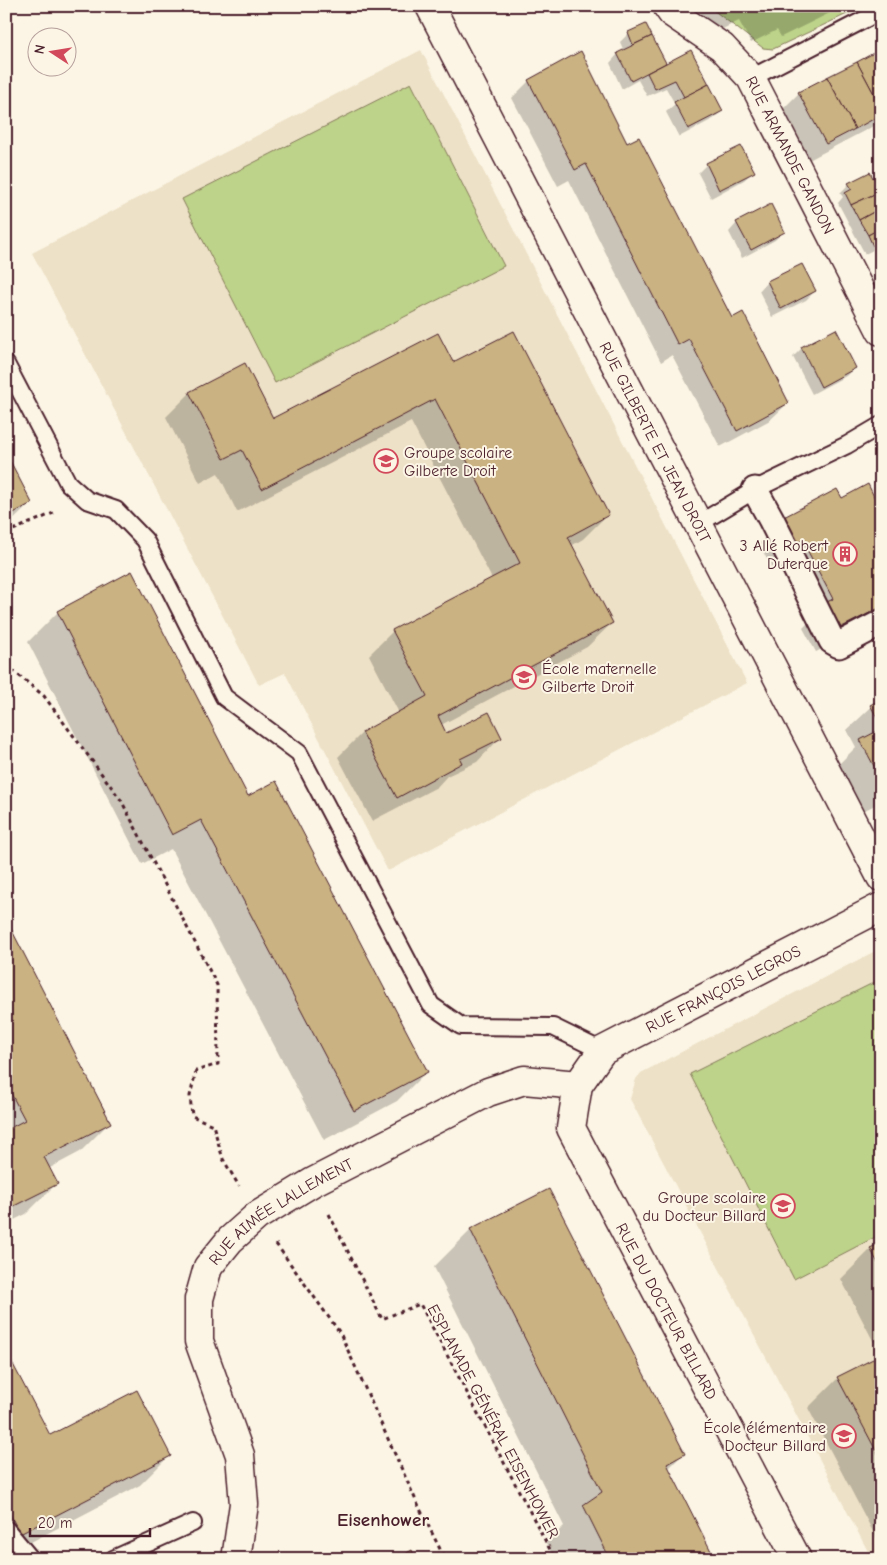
<svg xmlns="http://www.w3.org/2000/svg" width="887" height="1565" font-family="'Comic Neue',sans-serif">
<rect width="100%" height="100%" fill="#fcf5e5"/>
<filter id="ink" filterUnits="userSpaceOnUse"><feTurbulence type="fractalNoise" baseFrequency=".02" numOctaves="2"/><feDisplacementMap in="SourceGraphic" scale="10" xChannelSelector="R" yChannelSelector="G"/><feConvolveMatrix kernelMatrix="1 2 1 2 8 2 1 2 1" color-interpolation-filters="sRGB"/></filter>
<g filter="url(#ink)">
<g fill="#ede1c7">
<path d="M421,50L747,683L388,871L285,673L259,685L32,253Z"/>
<path d="M881,948V1559H872L630,1099L636,1079L641,1073Z"/>
</g>
<g fill="#bdd389" stroke="#84795a">
<path d="M708,6H784L786,10L796,6H864L773,49L763,48Z"/>
<path d="M411,83L504,266L275,383L182,199Z"/>
<path d="M881,979V1234L794,1279L690,1074Z"/>
</g>
<g fill="#0003" fill-rule="evenodd">
<path d="M697,6H839L834,11L781,37L777,30L751,43L739,21L712,34Z"/>
<path d="M645,25L665,65L722,111L713,119L679,137L666,112L675,104L666,88L647,96L638,80L622,89L610,63L618,54L624,51L620,42L629,33Z"/>
<path d="M881,50V122L809,160L782,110L799,93Z"/>
<path d="M529,81L627,145L731,320L788,403L770,420L720,447L672,355L661,362L569,180L558,186L512,98Z"/>
<path d="M707,164L753,172L744,180L711,198L698,173Z"/>
<path d="M870,174L872,180L881,181V246L865,254L838,203L843,197L840,193L849,184Z"/>
<path d="M737,223L784,231L775,240L742,258L729,232Z"/>
<path d="M802,266L815,291L806,300L772,317L759,291L767,282Z"/>
<path d="M835,331L854,368L846,376L812,394L793,357L802,348Z"/>
<path d="M452,364L607,515L583,539L571,546L612,623L587,647L441,725L446,735L501,737L477,762L447,776L437,787L372,821L338,757L362,733L399,713L369,655L393,631L492,579L411,422L237,512L218,473L200,483L166,417L190,393L272,419Z"/>
<path d="M6,456L31,503L6,527Z"/>
<path d="M842,499L878,507L881,505V612L869,624L816,652L803,628L809,622L778,564L771,567L759,544L783,519ZM788,526L800,548L798,550Z"/>
<path d="M58,612L248,797L427,1071L397,1101L324,1140L171,849L142,864L28,642Z"/>
<path d="M881,698V802L861,812L837,766L856,747L847,730Z"/>
<path d="M6,922L110,1122L80,1152L48,1169L56,1184L26,1214L6,1224Z"/>
<path d="M471,1230L684,1453L668,1469L714,1559H555L546,1543L564,1526L434,1267Z"/>
<path d="M881,1244V1547L808,1408L838,1378L881,1356L841,1279L871,1249Z"/>
<path d="M6,1353L49,1437L170,1455L140,1485L6,1555Z"/>
</g>
<g fill="#cab282" stroke="#4a1f2b">
<path d="M646,24L652,36L633,45L628,32Z"/>
<path d="M652,36L666,63L631,81L617,53Z"/>
<path d="M881,49V107L857,62Z"/>
<path d="M691,50L709,84L684,97L675,80L655,89L647,73Z"/>
<path d="M581,51L627,143L639,137L732,318L743,312L789,403L737,431L689,339L678,345L586,164L575,170L528,80Z"/>
<path d="M857,62L881,107V115L855,129L827,77Z"/>
<path d="M827,77L855,129L826,144L798,92Z"/>
<path d="M709,84L723,111L688,129L674,102Z"/>
<path d="M741,146L755,172L719,190L706,163Z"/>
<path d="M870,172L873,178L879,175L881,178V191L851,205L845,193L852,189L848,183Z"/>
<path d="M881,191V208L859,220L851,205Z"/>
<path d="M771,204L785,232L751,250L736,222Z"/>
<path d="M881,208V228L868,235L859,220Z"/>
<path d="M881,228V243L873,246L868,235Z"/>
<path d="M802,264L816,291L781,309L767,281Z"/>
<path d="M836,329L856,368L821,387L801,347Z"/>
<path d="M514,331L609,515L568,537L613,623L438,716L446,733L489,712L502,738L460,759L462,763L397,798L362,732L427,696L392,630L520,563L435,399L262,489L242,450L224,459L189,392L245,363L273,418L438,333L453,362Z"/>
<path d="M6,453L32,503L6,517Z"/>
<path d="M868,484L878,505L881,504V607L840,628L827,602L833,599L802,540L796,544L782,518L837,489L842,498Z"/>
<path d="M132,571L248,796L276,781L428,1072L354,1111L201,820L172,835L57,611Z"/>
<path d="M881,699V724L870,705Z"/>
<path d="M881,729V779L860,740Z"/>
<path d="M6,919L111,1123L44,1157L58,1184L6,1210V1130L25,1120L6,1084Z"/>
<path d="M549,1189L685,1454L667,1464L715,1559H610L583,1505L602,1492L470,1229Z"/>
<path d="M881,1243V1269L870,1248Z"/>
<path d="M6,1351L50,1435L137,1390L171,1456L20,1534L6,1506Z"/>
<path d="M881,1355V1460L837,1377Z"/>
<path d="M412,1550L416,1559H396Z"/>
</g>
<g fill="none" stroke-linecap="round" stroke-linejoin="round">
<g stroke="#4a1f2b" stroke-width="20">
<g id="service">
<path d="M751,78L881,11"/>
<path d="M6,364L68,483L87,500L116,510L145,540L224,697L299,753L431,1005L461,1026L553,1027L602,1051"/>
<path d="M698,524L758,488L847,445L881,425"/>
<path d="M6,1529L31,1559"/>
<path d="M113,1559L193,1523"/>
</g>
</g>
<g stroke="#4a1f2b" stroke-width="29">
<path id="pedestrian" d="M755,490L771,519L832,641L839,645L881,623"/>
</g>
<g stroke="#4a1f2b" stroke-width="31">
<g id="minor">
<path id="s1" d="M430,6L881,877"/>
<path id="s2" d="M667,6L672,13L722,47L751,78L881,331"/>
<path id="s3" d="M236,1559L244,1504L240,1455L199,1341V1299L208,1267L230,1240L257,1216L313,1182L488,1092L524,1080L578,1085"/>
<path id="s4" d="M797,1559L571,1128L578,1085L602,1051L881,907"/>
</g>
</g>
<g stroke="#4a1f2b" stroke-width="3" stroke-dasharray="4 4" stroke-linecap="butt">
<path d="M6,533L56,512"/>
<path d="M6,665L44,696L121,800L217,985L218,1064L196,1071L190,1096L192,1116L213,1125L223,1159L239,1186"/>
<path d="M329,1214L382,1319L420,1304L555,1559"/>
<path d="M276,1244L340,1333L418,1505L445,1559"/>
</g>
<use href="#service" stroke="#fcf5e5" stroke-width="16"/>
<use href="#pedestrian" stroke="#fcf5e5" stroke-width="25"/>
<use href="#minor" stroke="#fcf5e5" stroke-width="28"/>
</g>
</g>
<defs>
<g id="school-ring" transform="scale(1.25)"><circle r="9.5" fill="#fcf5e5" stroke="#d1495b" stroke-width="1.5"/><path d="M0-5L7-2L0 1L-7-2ZM-4 1L0 2.5L4 1V4Q0 6-4 4Z" fill="#d1495b"/></g>
<g id="building-ring" transform="scale(1.25)"><circle r="9.5" fill="#fcf5e5" stroke="#d1495b" stroke-width="1.5"/><path d="M-4-6H4V6H1V3H-1V6H-4ZM-2.5-4.3h1.7v1.8h-1.7ZM.8-4.3h1.7v1.8H.8ZM-2.5-1h1.7V.8h-1.7ZM.8-1h1.7V.8H.8Z" fill="#d1495b"/></g>
</defs>
<g fill-rule="evenodd">
<use href="#school-ring" x="386" y="461"/>
<use href="#building-ring" x="845" y="554"/>
<use href="#school-ring" x="524" y="677"/>
<use href="#school-ring" x="783" y="1206"/>
<use href="#school-ring" x="844" y="1436"/>
</g>
<g text-anchor="middle" stroke-width="4" stroke-linejoin="round" paint-order="stroke">
<g font-size="16" fill="#4a1f2b" stroke="#fcf5e5">
<text dy="6" stroke="none"><textPath href="#s2" startOffset="198">RUE ARMANDE GANDON</textPath></text>
<text dy="6" stroke="none"><textPath href="#s1" startOffset="491">RUE GILBERTE ET JEAN DROIT</textPath></text>
<text dy="6" stroke="none"><textPath href="#s4" startOffset="708">RUE FRANÇOIS LEGROS</textPath></text>
<text dy="6" stroke="none"><textPath href="#s3" startOffset="394">RUE AIMÉE LALLEMENT</textPath></text>
<text transform="translate(667 1311) rotate(62)" y="6">RUE DU DOCTEUR BILLARD</text>
<text transform="translate(494 1421) rotate(62)" y="6">ESPLANADE GÉNÉRAL EISENHOWER</text>
</g>
<g font-size="16" fill="#4a1f2b" stroke="#fcf5e5" text-anchor="end">
<text x="404" y="458" text-anchor="start">Groupe scolaire<tspan x="404" dy="18">Gilberte Droit</tspan></text>
<text x="828" y="551">3 Allé Robert<tspan x="828" dy="18">Duterque</tspan></text>
<text x="542" y="674" text-anchor="start">École maternelle<tspan x="542" dy="18">Gilberte Droit</tspan></text>
<text x="766" y="1203">Groupe scolaire<tspan x="766" dy="18">du Docteur Billard</tspan></text>
<text x="826" y="1433">École élémentaire<tspan x="826" dy="18">Docteur Billard</tspan></text>
</g>
<g font-size="19" font-weight="bold" fill="#4a1f2b" stroke="#fcf5e5">
<text x="383" y="1526">Eisenhower</text>
</g>
</g>
<rect width="887" height="1565" fill="none" stroke="#fcf5e5" stroke-width="25"/>
<rect x="12" y="12" width="862" height="1540" fill="none" stroke="#4a1f2b" stroke-width="2" filter="url(#ink)"/>
<g transform="translate(52 52) rotate(282)"><circle r="24" fill="#fcf5e5" stroke="#b59f9b"/>
<path d="M0-4L9 19L0 12L-9 19Z" fill="#d1495b"/>
<text y="-8" font-size="14" font-weight="bold" text-anchor="middle" fill="#4a1f2b">N</text>
</g>
<path d="M30 1528v8h120v-8" fill="none" stroke="#4a1f2b" stroke-width="2.5"/>
<text x="38" y="1528" font-size="15" fill="#4a1f2b" stroke="#fcf5e5" stroke-width="4" paint-order="stroke">20 m</text>
</svg>
